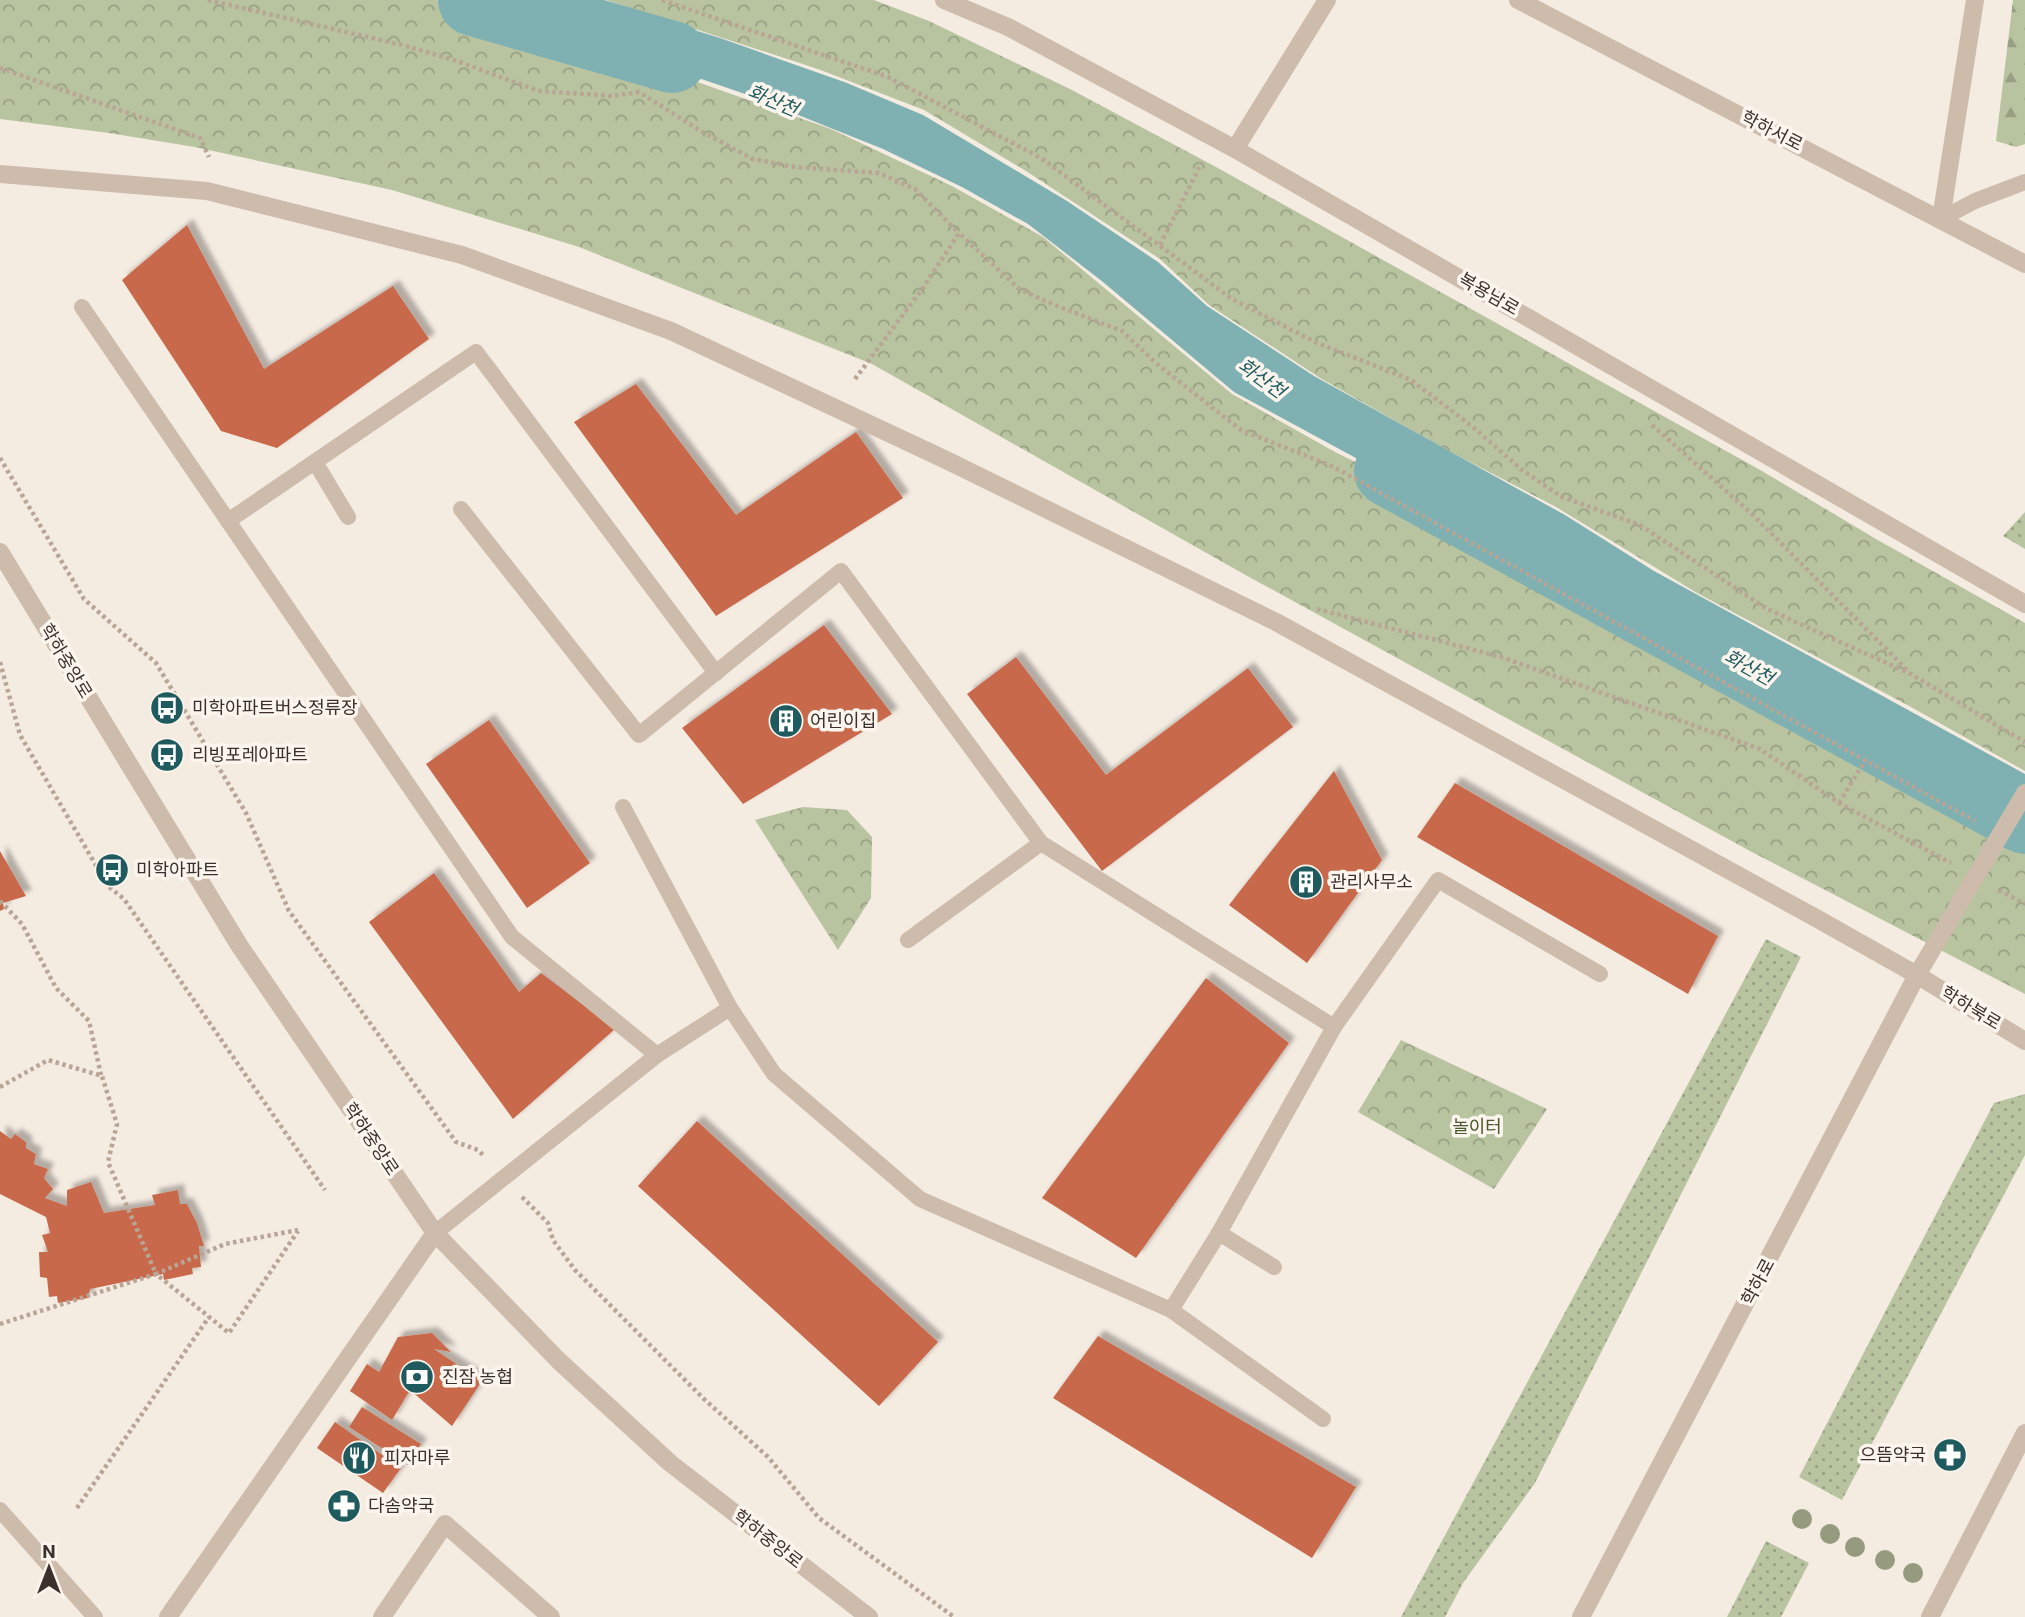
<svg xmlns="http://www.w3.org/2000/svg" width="2025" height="1617" font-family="Roboto,'Noto Sans KR',sans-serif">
<defs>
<pattern id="grass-dots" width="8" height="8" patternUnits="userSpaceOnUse" patternTransform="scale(1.75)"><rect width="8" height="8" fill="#b8c4a0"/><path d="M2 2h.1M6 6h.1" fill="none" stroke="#97a083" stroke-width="1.8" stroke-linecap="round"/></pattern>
<pattern id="forest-firs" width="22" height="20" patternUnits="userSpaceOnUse" patternTransform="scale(1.75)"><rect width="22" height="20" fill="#b8c4a0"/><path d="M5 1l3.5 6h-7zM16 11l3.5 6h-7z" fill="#97a083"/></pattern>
<pattern id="park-crowns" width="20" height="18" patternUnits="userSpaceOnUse" patternTransform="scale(1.75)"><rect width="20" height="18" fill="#b8c4a0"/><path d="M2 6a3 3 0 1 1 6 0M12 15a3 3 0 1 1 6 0" fill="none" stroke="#97a083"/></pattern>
<filter id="shadow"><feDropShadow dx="6" dy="-6" stdDeviation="2" flood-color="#0004"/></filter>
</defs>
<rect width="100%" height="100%" fill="#f4ebe1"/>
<g fill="url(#grass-dots)">
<path d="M2025,512V549L2003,536Z"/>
<path d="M1766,939L1801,957L1535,1483L1463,1583L1445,1617H1401Z"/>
<path d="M2025,1094V1155L1842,1500L1799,1477L1994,1103Z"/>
<path d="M1766,1541L1809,1563L1781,1617H1727Z"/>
</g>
<path fill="url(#forest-firs)" d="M2013,0H2025V144L2016,147L1996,141Z"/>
<g fill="url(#park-crowns)">
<path d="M0,0H436L474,10L567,26L632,59L831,129L952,186L1043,237L1232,394L1335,452L1560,562L1618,601L1888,746L2025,825V994L1750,851L1490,709L1242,573L872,364L579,247L392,190L195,147L109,133L0,119Z"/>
<path d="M606,0H874L929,21L1070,89L1216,167L1762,471L1876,539L2025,623V771L1911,707L1697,593L1556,507L1443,448L1320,378L1209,305L1160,259L1026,171L924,110L818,69Z"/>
<path d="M803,807L847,810L872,837L871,898L838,950L755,820Z"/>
<path d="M1401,1040L1547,1109L1494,1189L1358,1112Z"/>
</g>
<path fill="#7fb0b2" d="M441,0H597L720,38L847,83L923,115L1067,201L1158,262L1207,306L1314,376L1565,515L1654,571L2025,774V822L1739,661L1619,599L1560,560L1493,525L1415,490L1234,392L1103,282L1028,224L962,187L883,149L751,96L643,59L567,25L475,9Z"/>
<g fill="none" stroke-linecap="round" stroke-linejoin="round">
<g stroke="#7fb0b2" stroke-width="72">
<path d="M474,0L672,57"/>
<path d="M1390,471L2025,818"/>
</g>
</g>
<g fill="#c8694b" filter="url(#shadow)">
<path d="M187,225L264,369L393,286L429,339L277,448L221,431L122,280Z"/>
<path d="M636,384L736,515L856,432L903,498L716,616L574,422Z"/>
<path d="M824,625L892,714L743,804L682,728Z"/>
<path d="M1016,657L1106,775L1248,668L1293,727L1102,871L967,694Z"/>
<path d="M489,720L590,863L527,908L426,764Z"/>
<path d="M1334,771L1382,860L1307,963L1229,905Z"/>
<path d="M1455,783L1718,936L1688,994L1417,837Z"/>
<path d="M0,851L26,896L3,903L4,909L0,911Z"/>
<path d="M434,873L519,992L541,973L615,1029L513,1119L369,922Z"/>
<path d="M1206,978L1289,1043L1136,1258L1042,1198Z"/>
<path d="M697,1121L938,1342L879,1406L638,1186Z"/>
<path d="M0,1131L11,1139L15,1134L26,1142V1148L36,1154L34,1164L48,1169L44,1178L53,1189L45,1198L67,1206V1190L91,1182L104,1213L155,1205L152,1195L178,1190L180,1204H187L197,1223L204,1246H199L201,1267L192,1268L193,1274L164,1280L163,1274L90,1289L88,1298L58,1303L57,1296L49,1297L47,1278L40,1277L39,1252H48L42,1235L50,1233L46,1217L0,1194Z"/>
<path d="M432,1333L451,1352L434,1349L482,1381L452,1426L410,1390L392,1420L350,1391L367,1364L379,1372L398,1337Z"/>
<path d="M1098,1336L1356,1487L1312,1558L1053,1398Z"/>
<path d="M362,1407L421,1444L408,1465L349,1427Z"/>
<path d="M335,1422L401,1468L383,1493L317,1448Z"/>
</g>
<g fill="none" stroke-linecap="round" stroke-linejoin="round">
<g stroke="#b9a596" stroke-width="4.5" stroke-dasharray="3.5 3.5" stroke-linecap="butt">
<path d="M208,0L402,45L454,60L539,91L612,96L639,92L699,130L753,159L795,167L879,173L915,189L959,233"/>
<path d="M662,0L888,77L1041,158L1232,299L1315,342L1411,380L1473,427L1522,470L1562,497L1640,525L1767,609L1911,674L2025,742"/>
<path d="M0,68L200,138L209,157"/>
<path d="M1160,245L1202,162"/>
<path d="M855,379L923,288L959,233L1018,288L1045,301L1122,331L1157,364L1241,430L1332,466L1975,821"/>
<path d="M1652,425L1752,514L1908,671"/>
<path d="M0,458L84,599L156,663L246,813L289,911L456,1142L478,1150L485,1157"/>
<path d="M1317,609L1501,657L1760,749L1839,803L1951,863"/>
<path d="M0,662L20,735L108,886L124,899L325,1190"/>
<path d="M1839,803L1866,759"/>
<path d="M1999,890L2025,904"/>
<path d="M0,901L22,924L56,988L89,1021L101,1075"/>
<path d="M0,1087L48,1060L102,1076L117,1124L108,1162L156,1274L225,1244L298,1230"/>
<path d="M522,1197L548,1223L553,1240L575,1270L704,1399L768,1457L819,1518L954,1617"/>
<path d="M0,1324L156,1274L229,1333L298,1231"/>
<path d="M77,1508L209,1317"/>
</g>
<g stroke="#cdbbac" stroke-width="16">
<path d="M1941,219L1975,201L2025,182"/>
<path d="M82,307L512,937L657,1055"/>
<path d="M315,462L348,517"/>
<path d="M461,509L639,735L841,571L1041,843L1334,1027"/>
<path d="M228,521L476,352L716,673"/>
<path d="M623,807L730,1008"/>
<path d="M908,940L1041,843"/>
<path d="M435,1233L657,1055L730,1008L774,1074L920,1199L1171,1310L1219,1233L1334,1027L1438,880L1600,974"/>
<path d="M1219,1233L1274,1267"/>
<path d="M1171,1310L1323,1419"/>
<path d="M0,1510L95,1617"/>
</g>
<g stroke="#cdbbac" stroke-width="18">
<path d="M944,0L1008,27L1235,149L2025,604"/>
<path d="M1518,0L2025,264"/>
<path d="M1235,149L1327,0"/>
<path d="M0,174L207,191L462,255L671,331L944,459L1276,622L1816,918L1917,975L2025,1041"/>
<path d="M1941,219L1975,0"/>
<path d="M168,1617L435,1233"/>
<path d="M382,1617L445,1524L551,1617"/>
<path d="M1930,1617L2025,1433"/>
</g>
<g stroke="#cdbbac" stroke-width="18">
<path d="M0,552L239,945L435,1233L559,1361L670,1463L869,1617"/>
<path d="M1581,1617L1917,975L2025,793"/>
</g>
</g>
<g fill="#969b7f">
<circle cx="1802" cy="1519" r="10"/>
<circle cx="1830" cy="1534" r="10"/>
<circle cx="1855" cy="1547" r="10"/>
<circle cx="1885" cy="1560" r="10"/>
<circle cx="1913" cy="1573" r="10"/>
</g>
<defs>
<g id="bus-disc" transform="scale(1.75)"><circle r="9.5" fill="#1f5a5e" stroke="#fbf5ee"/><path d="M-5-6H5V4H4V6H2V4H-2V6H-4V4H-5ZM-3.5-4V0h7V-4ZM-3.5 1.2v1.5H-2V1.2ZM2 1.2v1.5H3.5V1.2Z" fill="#fff"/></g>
<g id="building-disc" transform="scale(1.75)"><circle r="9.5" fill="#1f5a5e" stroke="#fbf5ee"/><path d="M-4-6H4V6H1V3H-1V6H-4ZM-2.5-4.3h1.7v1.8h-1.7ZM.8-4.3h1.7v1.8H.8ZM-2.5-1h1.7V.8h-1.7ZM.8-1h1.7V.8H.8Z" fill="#fff"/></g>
<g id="bank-disc" transform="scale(1.75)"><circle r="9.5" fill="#1f5a5e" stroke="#fbf5ee"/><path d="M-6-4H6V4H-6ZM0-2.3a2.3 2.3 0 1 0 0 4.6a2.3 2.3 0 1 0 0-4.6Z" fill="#fff"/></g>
<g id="pharmacy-disc" transform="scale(1.75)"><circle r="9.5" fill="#1f5a5e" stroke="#fbf5ee"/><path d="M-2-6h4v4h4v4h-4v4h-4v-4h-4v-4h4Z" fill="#fff"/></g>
<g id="restaurant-disc" transform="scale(1.75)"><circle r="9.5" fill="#1f5a5e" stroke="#fbf5ee"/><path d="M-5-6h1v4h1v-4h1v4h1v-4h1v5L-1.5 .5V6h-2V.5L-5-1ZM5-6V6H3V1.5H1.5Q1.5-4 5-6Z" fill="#fff"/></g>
</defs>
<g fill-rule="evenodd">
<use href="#bus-disc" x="167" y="708"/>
<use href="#building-disc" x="786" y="721"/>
<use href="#bus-disc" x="167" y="755"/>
<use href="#bus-disc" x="112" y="870"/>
<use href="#building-disc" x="1306" y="882"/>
<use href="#bank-disc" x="417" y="1377"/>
<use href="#pharmacy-disc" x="1950" y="1455"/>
<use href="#restaurant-disc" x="359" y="1458"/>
<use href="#pharmacy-disc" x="344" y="1506"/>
</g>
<g text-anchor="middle" stroke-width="7" stroke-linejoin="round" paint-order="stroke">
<g font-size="18" fill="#3b302b" stroke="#fbf5ee">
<text transform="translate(1772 131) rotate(27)" y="6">학하서로</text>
<text transform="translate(1489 294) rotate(30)" y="6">복용남로</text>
<text transform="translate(66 661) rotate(59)" y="6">학하중앙로</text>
<text transform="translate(1971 1008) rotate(31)" y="6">학하북로</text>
<text transform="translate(371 1139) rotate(56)" y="6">학하중앙로</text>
<text transform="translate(1758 1282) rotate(-62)" y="6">학하로</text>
<text transform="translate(768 1539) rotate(38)" y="6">학하중앙로</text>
</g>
<g font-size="18" fill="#3b302b" stroke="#fbf5ee" text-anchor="start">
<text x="192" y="714">미학아파트버스정류장</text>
<text x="810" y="727">어린이집</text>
<text x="192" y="761">리빙포레아파트</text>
<text x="136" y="876">미학아파트</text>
<text x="1330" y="888">관리사무소</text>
<text x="442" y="1383">진잠 농협</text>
<text x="1926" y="1461" text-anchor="end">으뜸약국</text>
<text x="384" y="1464">피자마루</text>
<text x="368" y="1512">다솜약국</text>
</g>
<g font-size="18" fill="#4a5a2e" stroke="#fbf5ee">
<text x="1477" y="1133">놀이터</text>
</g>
<g font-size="19" font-style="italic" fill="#1f5a5e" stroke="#fbf5ee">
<text transform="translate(773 100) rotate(23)" y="7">화산천</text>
<text transform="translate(1262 378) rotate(36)" y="7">화산천</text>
<text transform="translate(1749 667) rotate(29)" y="7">화산천</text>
</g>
</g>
<g transform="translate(49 1568)" stroke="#fbf5ee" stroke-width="5" paint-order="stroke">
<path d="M0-5L12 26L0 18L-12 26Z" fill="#3b302b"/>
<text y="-10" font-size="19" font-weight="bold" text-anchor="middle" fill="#3b302b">N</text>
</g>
</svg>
